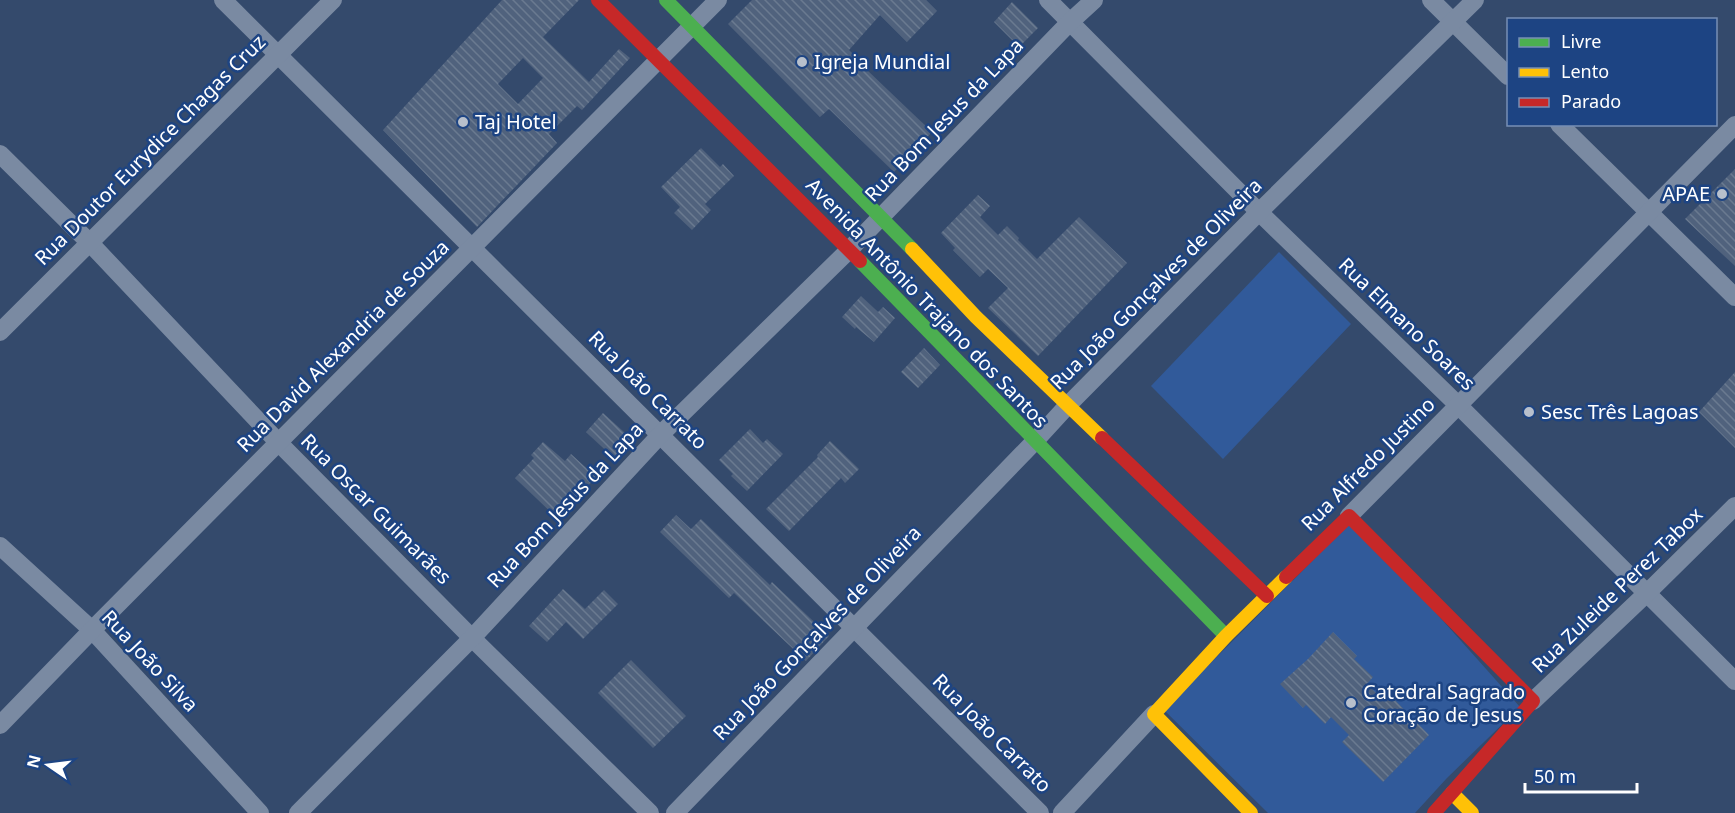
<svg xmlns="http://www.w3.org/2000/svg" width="1735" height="813" font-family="'Noto Sans',sans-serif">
<defs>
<pattern id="building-back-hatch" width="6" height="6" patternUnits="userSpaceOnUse" patternTransform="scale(1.5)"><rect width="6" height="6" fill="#50627d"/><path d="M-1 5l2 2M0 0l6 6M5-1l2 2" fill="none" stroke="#6a7a90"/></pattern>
</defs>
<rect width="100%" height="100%" fill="#344a6c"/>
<g fill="#315a9a">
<path d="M1279,252L1351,324L1223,459L1151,386Z"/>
<path d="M1353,520L1520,707L1447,778L1415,813H1268L1164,710Z"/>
</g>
<g fill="url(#building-back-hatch)" fill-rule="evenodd">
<path d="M502,0H579L543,37L589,82L619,49L630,58L582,110L577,106L549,134L557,143L477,227L383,130ZM523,58L543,78L518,104L498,84Z"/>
<path d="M752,0H926L937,11L907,42L880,15L849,50L868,69L867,70L932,132L894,172L829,109L820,117L728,24Z"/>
<path d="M1012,2L1038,28L1019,47L994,22Z"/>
<path d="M701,148L720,167L723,164L734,176L705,204L711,210L692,230L674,213L680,207L661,187Z"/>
<path d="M1735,169V266L1685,219Z"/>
<path d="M978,195L990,206L980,217L998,235L1007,226L1019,238L1018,240L1037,259L1079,217L1127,263L1038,356L988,308L1008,288L988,269L980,277L953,250L955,248L941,233Z"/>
<path d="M861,296L878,312L883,307L895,318L874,342L856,327L855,329L842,317Z"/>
<path d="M924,348L940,365L918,388L901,372Z"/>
<path d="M1735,372V448L1699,412Z"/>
<path d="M603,413L635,442L617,461L586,432Z"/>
<path d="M750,429L763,443L767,439L783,454L747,491L731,476L733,474L719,460Z"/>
<path d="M830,441L859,469L845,483L841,478L789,531L766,509L818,457L817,455Z"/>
<path d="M543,442L565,461L571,454L596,477L558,519L515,478L534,458L531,455Z"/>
<path d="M676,515L691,529L701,519L770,585L772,582L829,636L806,661L734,593L729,598L660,532Z"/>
<path d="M563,589L585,609L604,590L618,604L583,639L566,622L547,642L529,626Z"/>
<path d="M1333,632L1357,656L1354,659L1373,677L1367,684L1384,701L1390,695L1429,735L1383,782L1342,742L1349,735L1331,717L1325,724L1306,705L1303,708L1280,684L1308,659Z"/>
<path d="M631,660L686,716L653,748L598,693Z"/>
</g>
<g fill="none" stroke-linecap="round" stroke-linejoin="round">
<g stroke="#7a8aa2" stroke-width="18">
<path d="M223,0L1040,813"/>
<path d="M1048,0L1259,212L1458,405L1735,681"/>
<path d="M1431,0L1508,76"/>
<path d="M1559,124L1735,297"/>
<path d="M0,154L89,242L278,442L472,638L650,813"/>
<path d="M0,332L333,0"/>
<path d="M1349,516L1735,125"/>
<path d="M0,546L92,630L260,813"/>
<path d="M1533,701L1647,593L1735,506"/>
<path d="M0,725L92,630L718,0"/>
<path d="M298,813L472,638L661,434L849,250L1070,22L1094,0"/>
<path d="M675,813L1035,441L1068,405L1259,212L1475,0"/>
<path d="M1062,813L1154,714"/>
</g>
<g stroke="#4caf50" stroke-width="14">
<path d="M666,0L912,249"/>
<path d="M860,261L1226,636"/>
</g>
<g stroke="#ffc107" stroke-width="14">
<path d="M912,249L976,317L1102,438"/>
<path d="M1452,793L1472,813"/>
<path d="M1251,813L1154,714L1226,636L1286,577"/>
</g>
<g stroke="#c62828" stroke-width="14">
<path d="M598,0L860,261"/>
<path d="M1102,438L1267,596"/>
<path d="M1286,577L1349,516L1533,701L1434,813"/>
</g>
</g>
<g fill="#b8c0cc" stroke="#1d4483" stroke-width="2">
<circle cx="802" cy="62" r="6"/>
<circle cx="463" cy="122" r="6"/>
<circle cx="1722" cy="194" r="6"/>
<circle cx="1529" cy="412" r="6"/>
<circle cx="1351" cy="703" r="6"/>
</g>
<g text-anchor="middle" stroke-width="5" stroke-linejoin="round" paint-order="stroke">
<g font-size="20" fill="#fff" stroke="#1d4483" text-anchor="start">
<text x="814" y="69">Igreja Mundial</text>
<text x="475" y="129">Taj Hotel</text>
<text x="1710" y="201" text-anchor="end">APAE</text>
<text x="1541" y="419">Sesc Três Lagoas</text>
<text x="1363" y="699">Catedral Sagrado<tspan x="1363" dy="23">Coração de Jesus</tspan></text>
</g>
<g font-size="20" fill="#fff" stroke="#1d4483">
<text transform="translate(944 120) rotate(-46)" y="7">Rua Bom Jesus da Lapa</text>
<text transform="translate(150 150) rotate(-45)" y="7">Rua Doutor Eurydice Chagas Cruz</text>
<text transform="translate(1156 284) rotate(-45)" y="7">Rua João Gonçalves de Oliveira</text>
<text transform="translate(927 303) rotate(46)" y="7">Avenida Antônio Trajano dos Santos</text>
<text transform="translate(1407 324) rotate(44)" y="7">Rua Elmano Soares</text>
<text transform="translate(343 346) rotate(-45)" y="7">Rua David Alexandria de Souza</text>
<text transform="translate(648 390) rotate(45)" y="7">Rua João Carrato</text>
<text transform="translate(1368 464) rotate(-45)" y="7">Rua Alfredo Justino</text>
<text transform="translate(565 505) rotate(-47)" y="7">Rua Bom Jesus da Lapa</text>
<text transform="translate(376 509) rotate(45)" y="7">Rua Oscar Guimarães</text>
<text transform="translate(1617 590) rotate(-44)" y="7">Rua Zuleide Perez Tabox</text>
<text transform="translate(817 633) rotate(-46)" y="7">Rua João Gonçalves de Oliveira</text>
<text transform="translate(150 661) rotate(47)" y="7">Rua João Silva</text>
<text transform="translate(992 733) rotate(45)" y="7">Rua João Carrato</text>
</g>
</g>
<rect x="1507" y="18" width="210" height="108" fill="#1d4483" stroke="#778fb5" stroke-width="1.5"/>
<rect x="1519" y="38" width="30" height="9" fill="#4caf50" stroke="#778fb5" stroke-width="1.5"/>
<text x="1561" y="48" font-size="18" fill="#ffffff">Livre</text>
<rect x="1519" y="68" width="30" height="9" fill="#ffc107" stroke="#778fb5" stroke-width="1.5"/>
<text x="1561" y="78" font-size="18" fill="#ffffff">Lento</text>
<rect x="1519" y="98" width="30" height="9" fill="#c62828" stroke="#778fb5" stroke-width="1.5"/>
<text x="1561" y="108" font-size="18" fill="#ffffff">Parado</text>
<g transform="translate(48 765) rotate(284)" stroke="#1d4483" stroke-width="4.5" paint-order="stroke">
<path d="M0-4.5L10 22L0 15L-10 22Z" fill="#ffffff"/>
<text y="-9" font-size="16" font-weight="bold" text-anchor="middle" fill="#ffffff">N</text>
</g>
<path d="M1525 783v9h112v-9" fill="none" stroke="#ffffff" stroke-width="3"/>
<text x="1534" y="783" font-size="18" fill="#ffffff" stroke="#1d4483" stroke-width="4.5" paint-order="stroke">50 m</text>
</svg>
